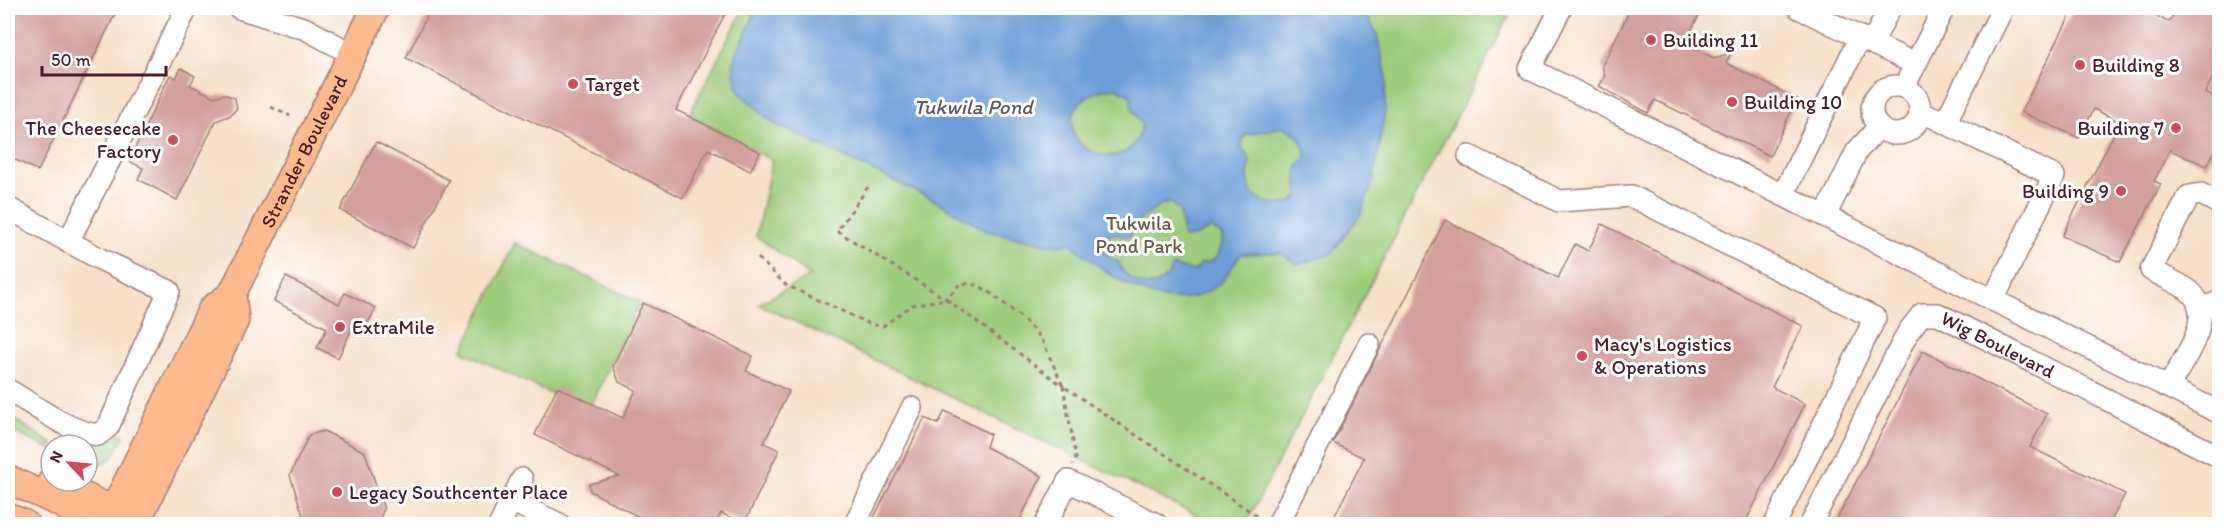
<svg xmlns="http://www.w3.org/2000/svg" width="2227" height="532" font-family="Itim,sans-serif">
<rect width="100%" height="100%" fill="#fff"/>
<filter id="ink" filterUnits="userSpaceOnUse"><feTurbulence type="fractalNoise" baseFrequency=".0167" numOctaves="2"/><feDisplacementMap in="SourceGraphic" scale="12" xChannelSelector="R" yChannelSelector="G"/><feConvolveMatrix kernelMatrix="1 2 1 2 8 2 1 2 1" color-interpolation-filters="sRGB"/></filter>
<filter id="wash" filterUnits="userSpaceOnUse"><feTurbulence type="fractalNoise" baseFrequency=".008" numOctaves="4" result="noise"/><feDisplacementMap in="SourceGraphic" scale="24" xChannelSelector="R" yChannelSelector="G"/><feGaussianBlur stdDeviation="1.35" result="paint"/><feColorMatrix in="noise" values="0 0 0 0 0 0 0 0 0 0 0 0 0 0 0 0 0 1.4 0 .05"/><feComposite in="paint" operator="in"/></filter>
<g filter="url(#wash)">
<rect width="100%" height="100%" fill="#f6e0c8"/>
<g fill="#9ccc7b" stroke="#737653" stroke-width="1.5">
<path d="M744,8H1513L1246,524H1215L758,304L810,276L756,236L772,160L689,115Z"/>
<path d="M515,243L640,302L588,412L462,351Z"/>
<path d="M8,415L54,445H51V450L8,429Z"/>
<path d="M111,429L124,436L113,458L92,468L87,467V446C99,446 104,438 111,429Z"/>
</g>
<path fill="#6d9ed7" stroke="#5c5e81" stroke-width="1.5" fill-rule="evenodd" d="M757,8H1362L1376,32L1386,73L1385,111L1374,178L1361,214L1331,254L1298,264L1280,253L1241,254C1233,263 1228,277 1219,284C1169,324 1110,276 1071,244L1052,245L987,231L940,203L773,123L739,92L733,70L736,55ZM1117,88L1131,96L1132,109L1142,125C1132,182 1051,149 1077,107C1086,93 1102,89 1117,88ZM1282,127C1299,132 1303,142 1306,158L1297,168V197C1286,211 1263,203 1251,193L1248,176L1250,160C1244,150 1238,147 1245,135ZM1171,203L1180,211L1183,238L1197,236L1211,228L1222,235C1223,249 1217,264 1201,263L1195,271L1173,266C1169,274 1162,284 1152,285C1139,287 1121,274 1119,262L1110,258L1101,247L1110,234L1130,237L1134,224L1163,204Z"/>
<g id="blocks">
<g fill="#d39f9b">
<path d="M8,8H118L38,171L8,156Z"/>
<path d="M431,8H728L676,110L760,152L750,171L708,149L683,198L406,58Z"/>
<path d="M1631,8H1689L1700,13L1684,44L1714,58L1731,53L1726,63L1797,99L1770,156L1655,100L1648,113L1599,86L1605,76L1602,66Z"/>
<path d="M2074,8H2140L2169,22L2177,8H2220V63L2205,93L2220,100V141L2207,166L2170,150L2154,181L2161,184L2120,262L2062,236L2120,122L2094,109L2079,138L2021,112Z"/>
<path d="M181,68L195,76L190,85L214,97L224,94L235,98L237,108L231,115L216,121L177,200L138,179L143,168L129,161L170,75L176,78Z"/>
<path d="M376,142L449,180L413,248L340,210Z"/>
<path d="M1445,220L1558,278L1575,244L1588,251L1602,224L1803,326L1772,387L1805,404L1744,525H1330L1364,458L1333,443Z"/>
<path d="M286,277L339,304L345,293L376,308L364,330L354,325L338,358L317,348L327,328L274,301Z"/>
<path d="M643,303L753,356L746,371L789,391L764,443L779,450L744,524L721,513L715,525H654L590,491L589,484L619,476L535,435L557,387L623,418L636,390L619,382L613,366Z"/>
<path d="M1923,351L2047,414L2030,447L2125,494L2109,525H1834Z"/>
<path d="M945,411L990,434L986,447L1042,476L1017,525H870L925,418L938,424Z"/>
<path d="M324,431L365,452L384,509L377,525H306L290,475L309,435Z"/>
</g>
</g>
</g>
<g filter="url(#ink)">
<use href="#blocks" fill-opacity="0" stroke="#a0807a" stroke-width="1.5"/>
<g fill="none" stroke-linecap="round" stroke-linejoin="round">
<g stroke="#a0807a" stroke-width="24">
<g id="minor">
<path d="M239,8L306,29L352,54"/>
<path d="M1561,8L1530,69L1993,300L2054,176L1933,117L1920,114"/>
<path d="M1799,8L1915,64"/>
<path d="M1872,43L1890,8"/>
<path d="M1909,77L1944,8"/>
<circle cx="1896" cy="110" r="24"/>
<path d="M1945,123L2003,8"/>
<path d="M1469,156L1559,201L1631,196L1875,318L1775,524"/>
<path d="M1783,195L1860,37"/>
<path d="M8,208L100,259L169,291L108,427L98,435C66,431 35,405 8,390"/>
<path d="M1825,216L1857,151L1879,127"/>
<path d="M68,242L187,8"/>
<path d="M1993,300L2220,413"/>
<path d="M2201,310L2220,301"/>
<path d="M2168,387C2181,363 2220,314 2188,290C2177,282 2163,277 2151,270L2189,196L2201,194L2220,204"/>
<path d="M511,501L559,524"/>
<path d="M500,524L522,479"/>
<path d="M855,524L912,408"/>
<path d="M1046,524L1068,481L1156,524"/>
<path d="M1278,524L1369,344"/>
<path id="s1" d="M1811,524L1908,332L1922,314H1938L2220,457"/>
</g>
</g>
<g stroke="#a0807a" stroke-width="30">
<g id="major">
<path d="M8,479L64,505L94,524"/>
<path d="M52,481L129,518"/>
<path d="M8,517L25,524"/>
<path d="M136,522L235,320L232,294"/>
<path id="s2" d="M107,524L212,309L232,294L376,8"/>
</g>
</g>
<g stroke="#a0807a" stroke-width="3" stroke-dasharray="4.5 4.5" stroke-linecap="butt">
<path d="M271,107L290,116"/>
<path d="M868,187L837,231L946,299L961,283L977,285L988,291L1022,318L1041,338L1063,386L1260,518"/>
<path d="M758,258L786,285L872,325L883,326L912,305L946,299L1063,386L1076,458L1073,465"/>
</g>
<use href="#minor" stroke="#fff" stroke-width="21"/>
<use href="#major" stroke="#fcba8d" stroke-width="27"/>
</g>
</g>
<g fill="#d1495b" stroke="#fff" stroke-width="2">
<circle cx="1651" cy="40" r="6"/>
<circle cx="2080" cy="65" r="6"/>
<circle cx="573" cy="84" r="6"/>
<circle cx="1732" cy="102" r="6"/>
<circle cx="2176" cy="128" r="6"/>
<circle cx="173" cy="140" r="6"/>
<circle cx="2121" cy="191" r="6"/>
<circle cx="340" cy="327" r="6"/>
<circle cx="1582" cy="356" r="6"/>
<circle cx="337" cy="492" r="6"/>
</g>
<g text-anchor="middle" stroke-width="6" stroke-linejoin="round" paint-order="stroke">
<g font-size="20" fill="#4a1f2b" stroke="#fff" text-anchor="start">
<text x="1663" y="47">Building 11</text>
<text x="2092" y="72">Building 8</text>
<text x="585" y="91">Target</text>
<text x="1744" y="109">Building 10</text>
<text x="161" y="135" text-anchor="end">The Cheesecake<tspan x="161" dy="23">Factory</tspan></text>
<text x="2164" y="135" text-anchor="end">Building 7</text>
<text x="2109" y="198" text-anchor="end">Building 9</text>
<text x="352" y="334">ExtraMile</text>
<text x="1594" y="351">Macy's Logistics<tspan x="1594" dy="23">&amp; Operations</tspan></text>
<text x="349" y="499">Legacy Southcenter Place</text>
</g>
<g font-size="20" fill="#4a1f2b" stroke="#fff">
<text dy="7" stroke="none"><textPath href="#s2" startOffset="424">Strander Boulevard</textPath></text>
<text dy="7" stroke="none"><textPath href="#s1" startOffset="321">Wig Boulevard</textPath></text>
</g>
<g font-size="20" fill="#675c47" stroke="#fff">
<text x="1139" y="230">Tukwila<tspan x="1139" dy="23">Pond Park</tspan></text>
</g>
<g font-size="21" font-style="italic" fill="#5a5878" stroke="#fff">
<text x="973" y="114">Tukwila Pond</text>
</g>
</g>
<rect width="2227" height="532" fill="none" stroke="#fff" stroke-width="30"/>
<g transform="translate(69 463) rotate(296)"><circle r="28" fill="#ffffff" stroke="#b7a5aa" stroke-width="1.5"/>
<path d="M0-4.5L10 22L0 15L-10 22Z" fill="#d1495b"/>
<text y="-9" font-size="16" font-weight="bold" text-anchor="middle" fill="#4a1f2b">N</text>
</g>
<path d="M42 66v9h124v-9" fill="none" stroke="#4a1f2b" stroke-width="3"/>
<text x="51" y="66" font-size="18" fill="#4a1f2b" stroke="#ffffff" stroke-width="4.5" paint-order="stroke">50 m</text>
</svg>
